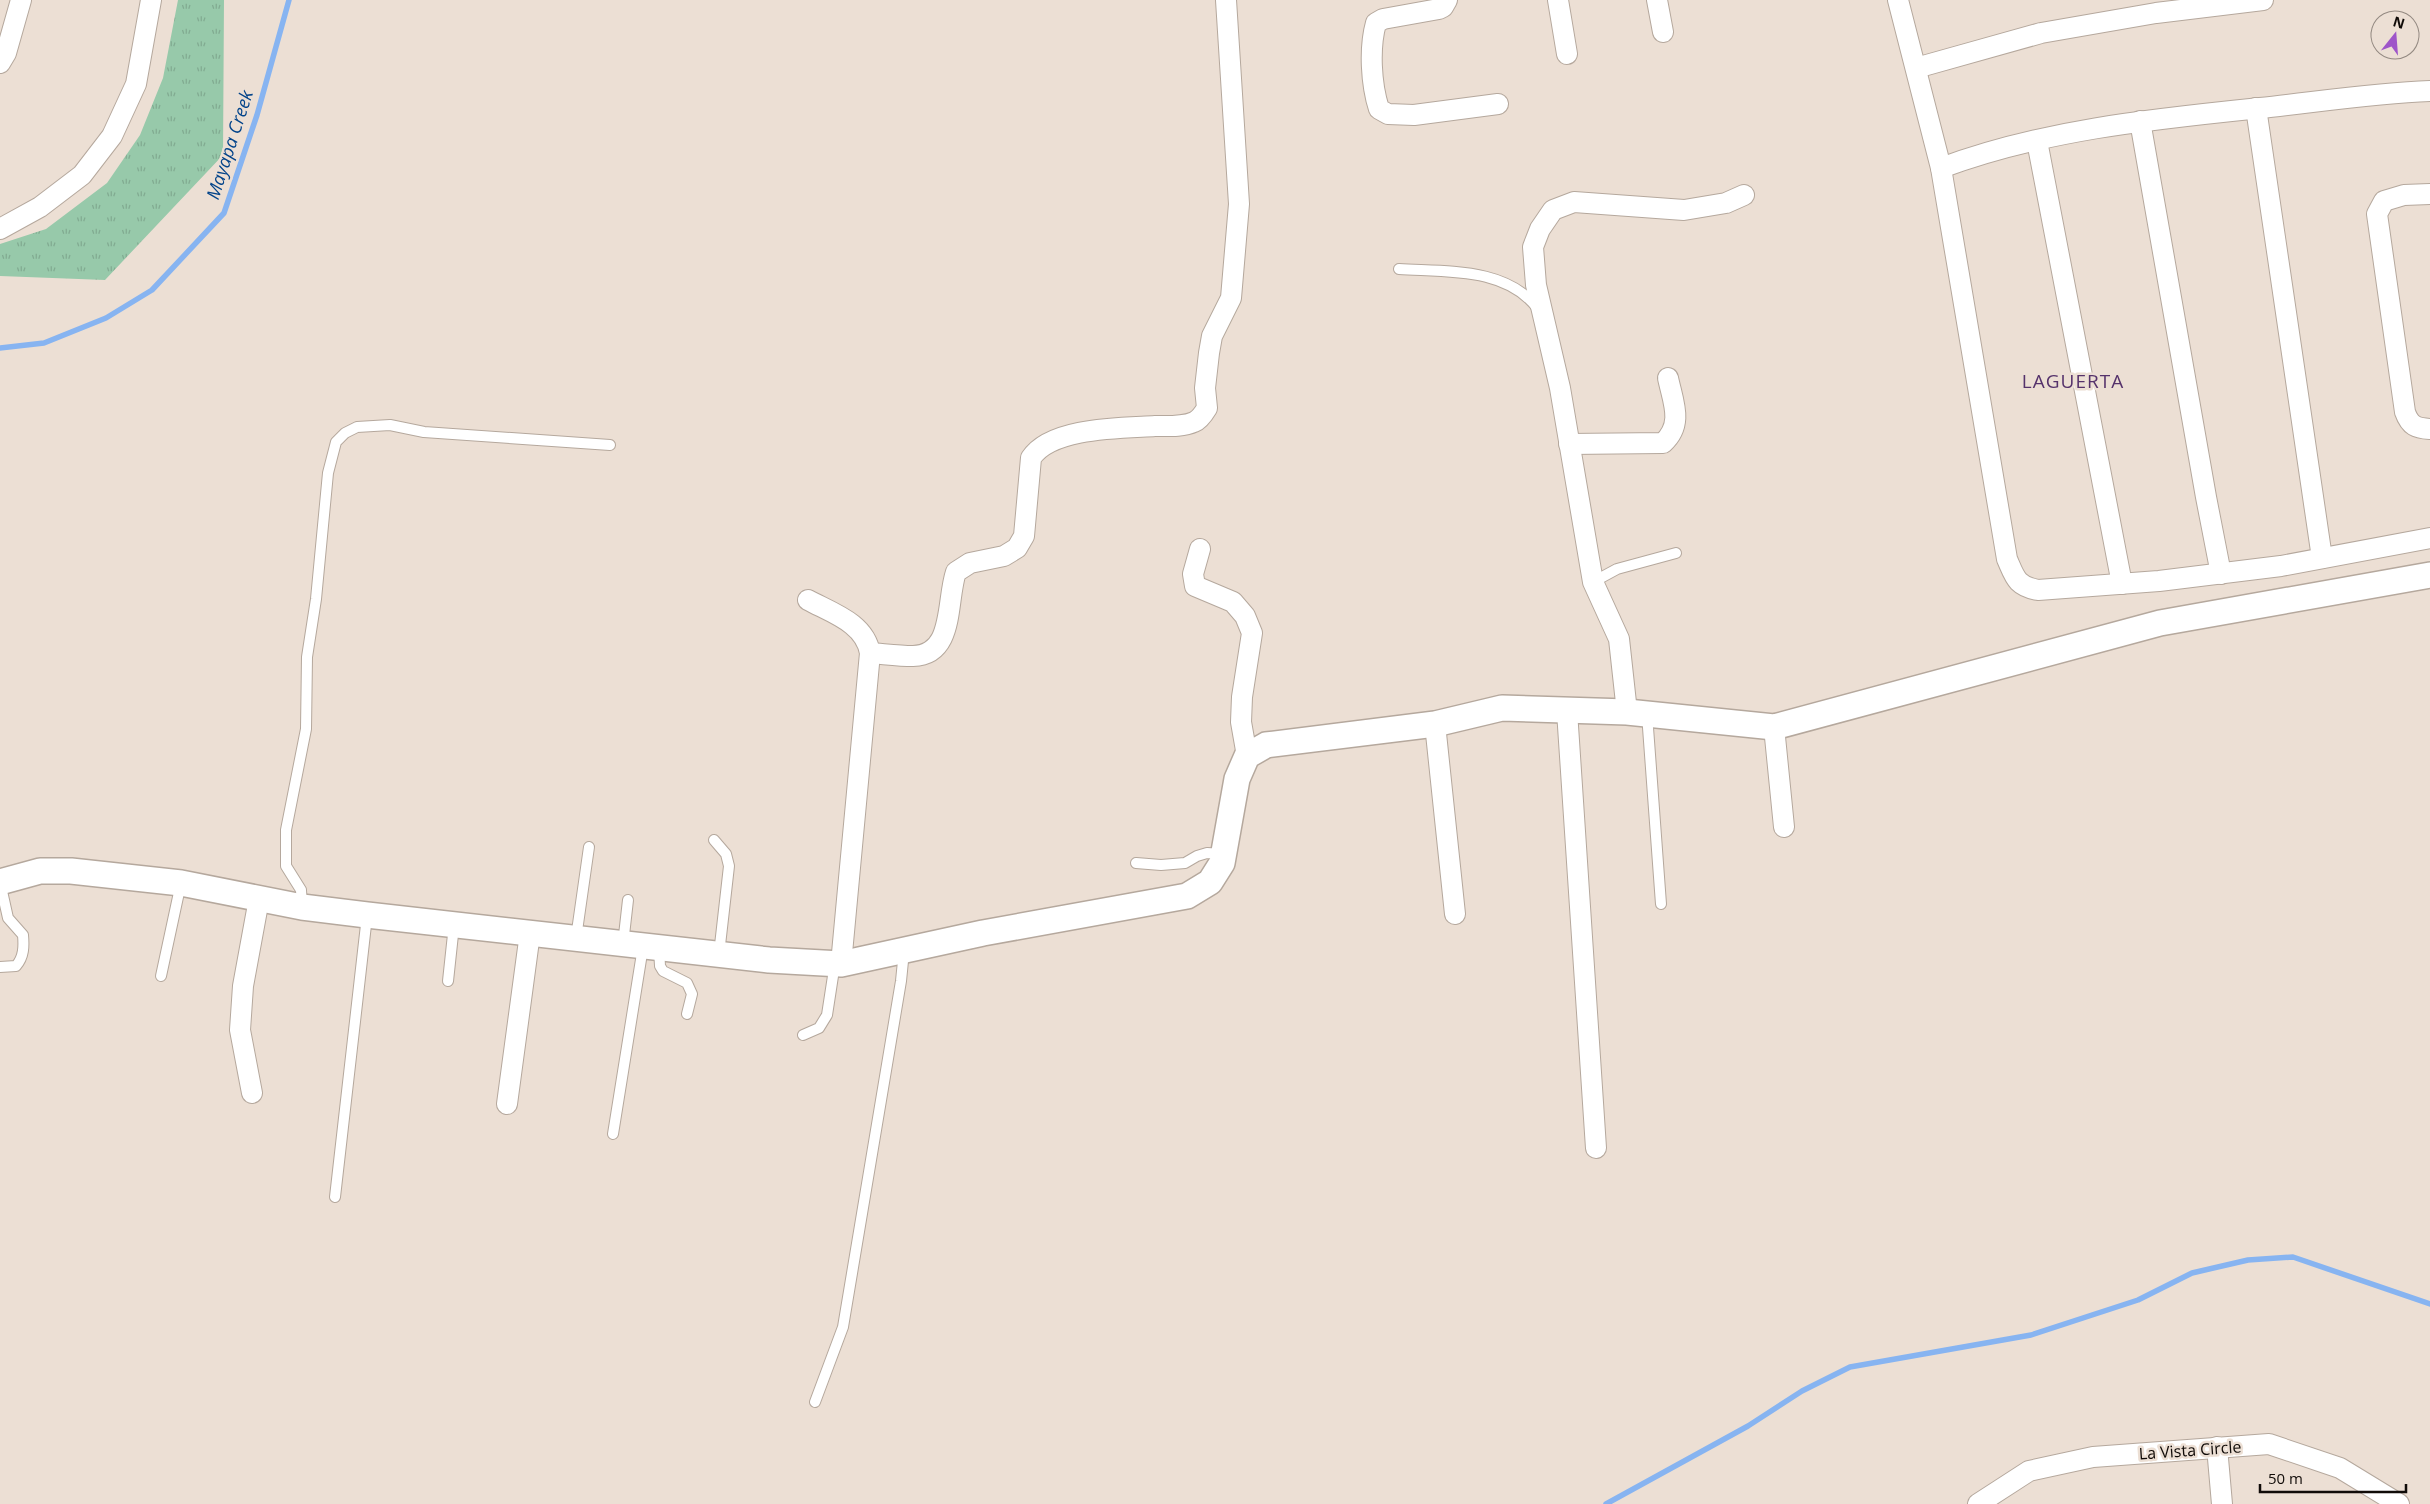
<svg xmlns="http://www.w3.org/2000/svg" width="2430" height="1504" font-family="'Open Sans',sans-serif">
<defs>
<pattern id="park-tufts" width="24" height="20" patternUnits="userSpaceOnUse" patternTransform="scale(1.25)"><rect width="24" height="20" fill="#97c9aa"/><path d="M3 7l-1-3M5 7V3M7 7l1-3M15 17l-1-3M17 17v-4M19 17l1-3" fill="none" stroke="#81ab91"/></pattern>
</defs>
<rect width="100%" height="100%" fill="#ecdfd4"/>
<path fill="url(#park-tufts)" d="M178,0H224L223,155L105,280L0,276V244L46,229L107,183L140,135L163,78Z"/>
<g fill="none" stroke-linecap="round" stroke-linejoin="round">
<g stroke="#87b4f1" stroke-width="5.5">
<path d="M0,348L44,343L106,318L152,290L224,213L257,115L289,0"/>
<path d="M1606,1504L1748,1426L1802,1391L1850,1367L2031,1335L2138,1300L2192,1273L2248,1260L2293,1257L2430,1304"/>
</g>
<g stroke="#b5a89d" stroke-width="12">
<g id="service">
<path d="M1399,269C1446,272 1507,267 1538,309"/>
<path d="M1593,582L1617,569L1676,553"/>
<path d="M1647,714L1661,904"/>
<path d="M714,840L726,854L729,866L719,954"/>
<path d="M1136,863L1161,865L1185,863L1197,856L1207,853L1223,854"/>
<path d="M302,906L301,890L286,866V830L306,729L307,657L316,599L328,473L336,442L345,433L357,427L390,425L424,432L610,445"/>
<path d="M576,938L589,847"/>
<path d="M623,944L628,900"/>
<path d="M659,948L660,966L663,971L687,983L692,994L687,1014"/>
<path d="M0,967L16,966C24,957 24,946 23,935L8,918L0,882"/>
<path d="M161,976L181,883"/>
<path d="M448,981L454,925"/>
<path d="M803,1035L819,1028L827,1015L835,963"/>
<path d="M613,1134L643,947"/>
<path d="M335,1197L367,916"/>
<path d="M815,1402L843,1327L901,981L904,951"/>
</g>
</g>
<g stroke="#b5a89d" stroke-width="22">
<g id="minor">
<path d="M1447,0L1443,7L1439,9L1383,19L1376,23C1369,48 1371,84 1379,109L1388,114L1414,115L1498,104"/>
<path d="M1558,0L1567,54"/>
<path d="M1657,0L1663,32"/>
<path d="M1898,0L1941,168L2007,559C2015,577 2016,586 2038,590L2159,581L2281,566L2430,538"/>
<path d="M0,63L6,53L21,0"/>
<path d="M1916,68L2041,33L2156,13L2263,0"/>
<path d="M2256,108L2322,558"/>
<path d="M2140,121L2206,497L2221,574"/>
<path d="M2037,141L2122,584"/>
<path d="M1941,168C2042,130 2153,119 2260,108C2317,102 2373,93 2430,91"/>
<path d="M2430,194L2404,195L2384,201L2377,214L2405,412C2410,426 2416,428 2430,429"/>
<path d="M0,229L40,207L82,175L112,136L136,84L151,0"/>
<path d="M1569,444L1663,443C1684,424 1673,402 1668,378"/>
<path d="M1200,549L1193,574L1195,586L1233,602L1245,616L1252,633L1242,697L1241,722L1247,756"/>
<path d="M808,600C832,613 865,623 870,653L841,964"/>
<path d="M870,653C884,654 899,656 913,656C955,655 946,601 956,572L970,563L1004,556L1017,548L1024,536L1031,458C1051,427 1122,428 1155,426C1167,426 1183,427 1194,422C1199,420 1204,413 1207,408L1205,388L1209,353L1212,336L1231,298L1239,204L1226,0"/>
<path d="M1567,711L1596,1148"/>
<path d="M1627,712L1619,639L1593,582L1560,388L1536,285L1533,247L1540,229L1553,210L1574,202L1684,210L1726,203L1744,195"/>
<path d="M1435,724L1455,914"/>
<path d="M1774,727L1784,827"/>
<path d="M252,1093L240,1030L243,986L259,899"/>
<path d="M507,1104L530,933"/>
<path d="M2217,1447L2222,1504"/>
<path d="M1978,1504L2029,1471L2093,1457L2269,1444L2340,1468L2399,1504"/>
</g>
</g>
<g stroke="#b5a89d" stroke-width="28">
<path id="tertiary" d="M0,882L40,871H71L181,883L302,907L367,915L769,960L841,964L983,933L1187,896L1210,882L1222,863L1237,779L1247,756L1266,745L1435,724L1502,708L1627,712L1774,727L2160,623L2430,575"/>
</g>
<use href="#service" stroke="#fff" stroke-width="10"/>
<use href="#minor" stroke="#fff" stroke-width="20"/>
<use href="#tertiary" stroke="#fff" stroke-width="25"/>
</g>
<g text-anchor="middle" stroke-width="5" stroke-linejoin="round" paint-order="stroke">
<g font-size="16" fill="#100b08" stroke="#ecdfd4">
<text transform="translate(2190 1450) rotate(-4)" y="6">La Vista Circle</text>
</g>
<g font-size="18" font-style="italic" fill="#03448a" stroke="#ecdfd4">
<text transform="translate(230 145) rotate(-72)" y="6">Mayapa Creek</text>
</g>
<g font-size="19" letter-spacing="1" fill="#55326b" stroke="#ecdfd4">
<text x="2073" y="388">LAGUERTA</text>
</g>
</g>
<g transform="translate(2395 35) rotate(17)"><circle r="24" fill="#ecdfd4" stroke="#948a82"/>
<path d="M0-4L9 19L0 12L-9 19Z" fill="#9e55c9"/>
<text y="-8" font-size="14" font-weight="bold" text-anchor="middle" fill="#100b08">N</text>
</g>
<path d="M2260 1484v8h146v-8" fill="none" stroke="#100b08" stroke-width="2.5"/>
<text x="2268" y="1484" font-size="15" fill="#100b08" stroke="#ecdfd4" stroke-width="4" paint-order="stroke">50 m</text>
</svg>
